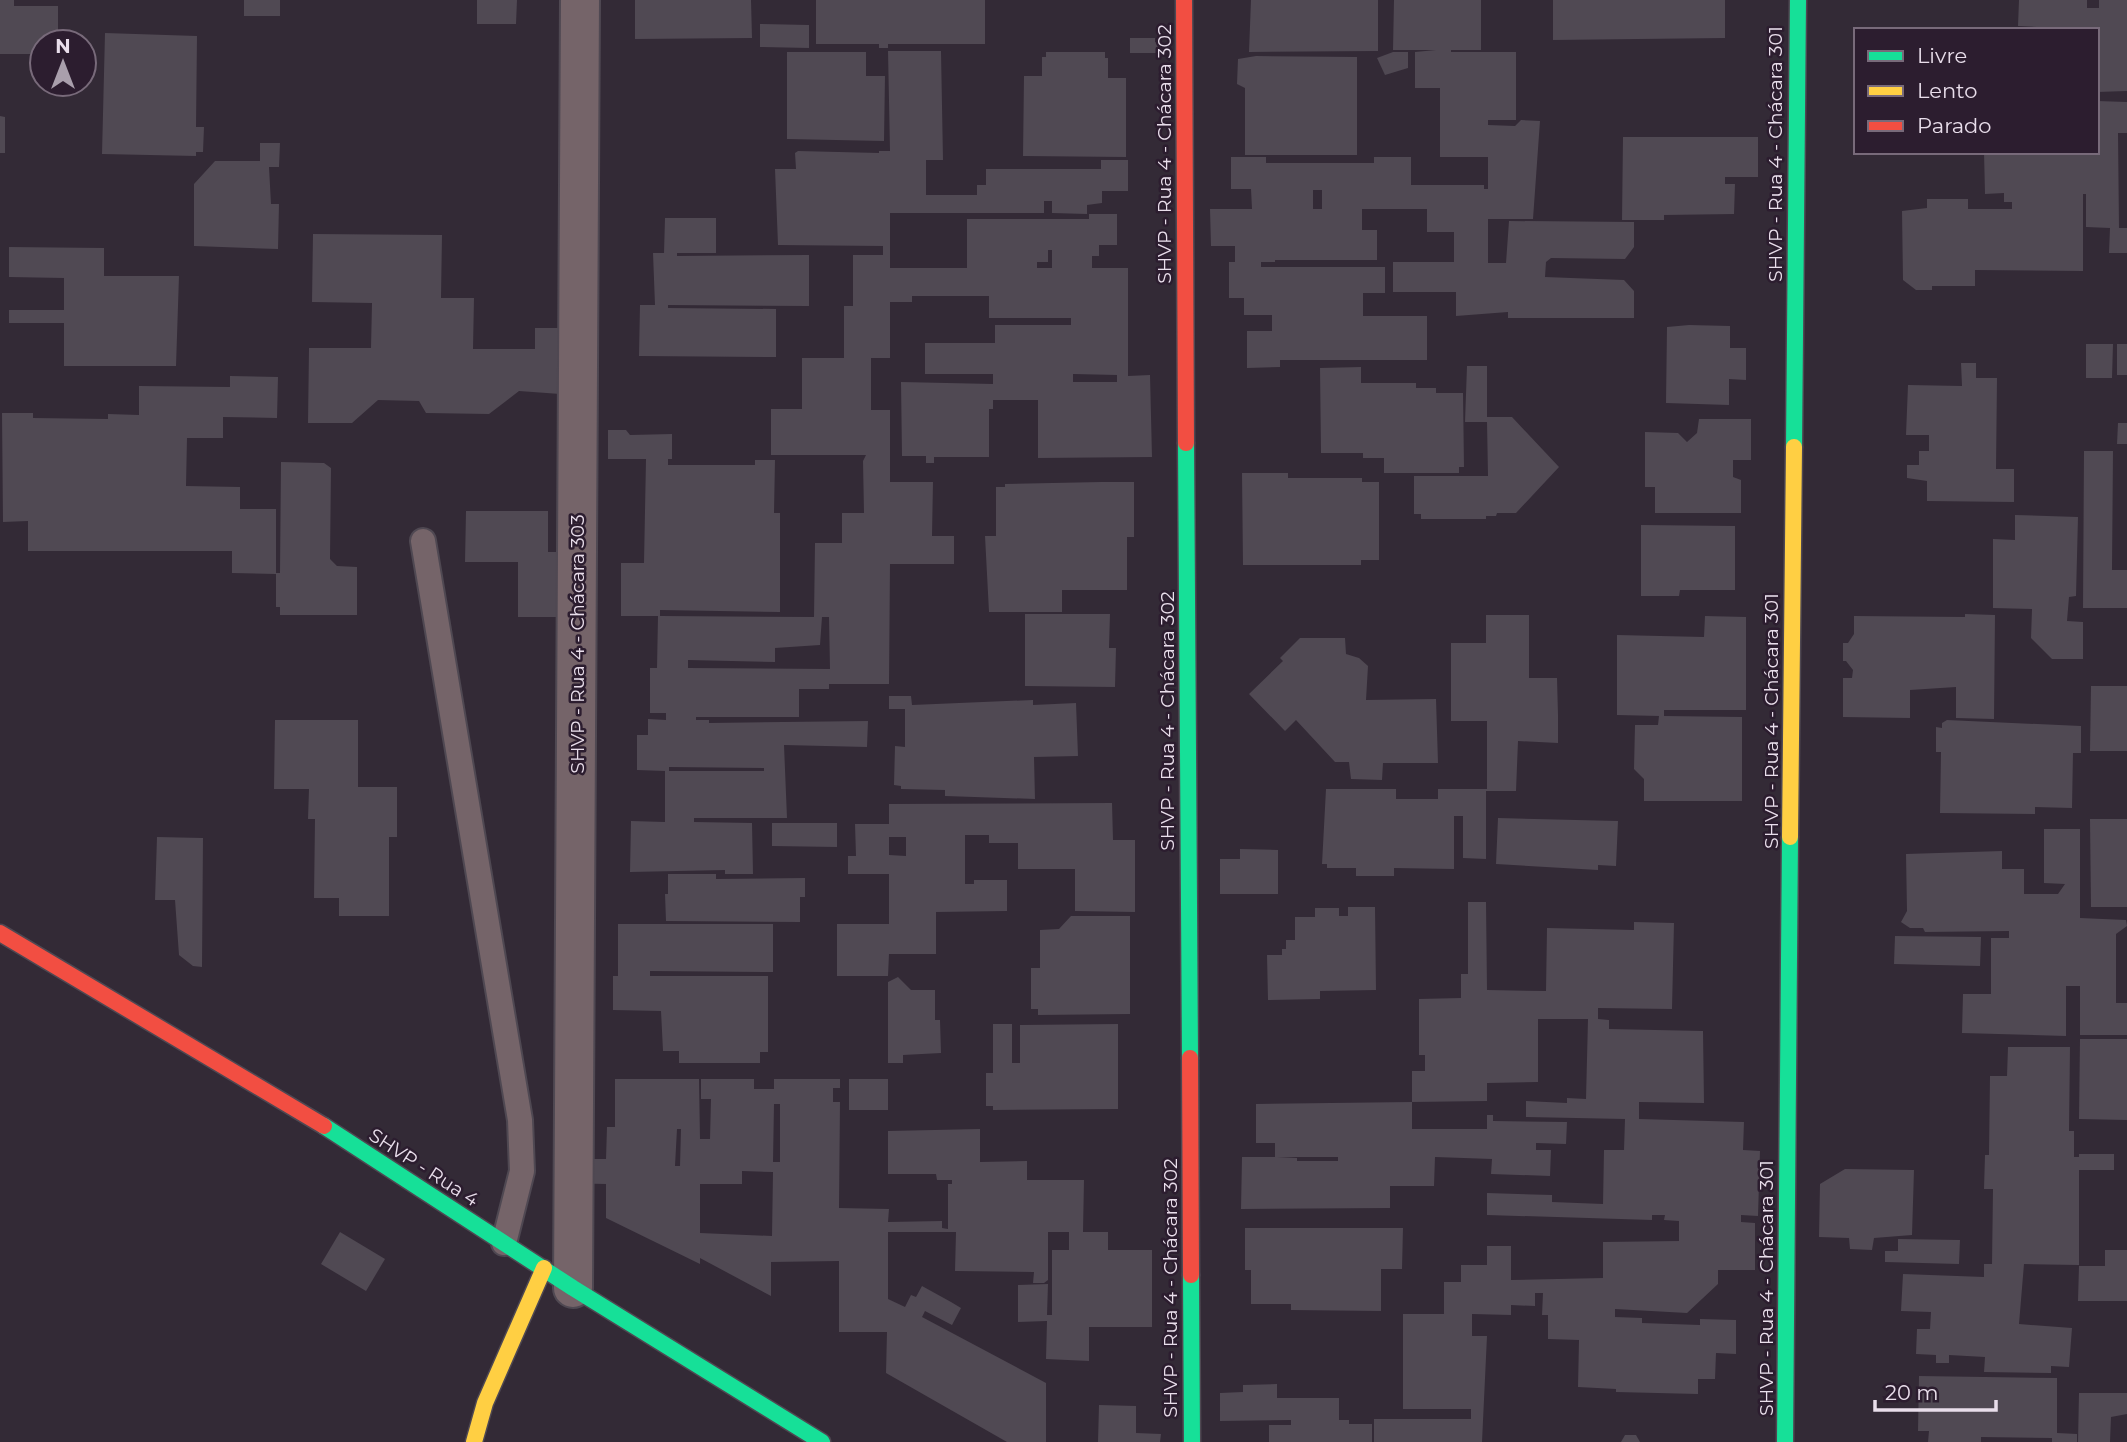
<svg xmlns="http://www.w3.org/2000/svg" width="2127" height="1442" font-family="Montserrat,sans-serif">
<rect width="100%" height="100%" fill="#332a36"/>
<g fill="#504953" fill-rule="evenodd">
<path d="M0,0H14V6H58V42H42V54H0Z"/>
<rect x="244" y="0" width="36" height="16"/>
<path d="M477,0H517L516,24H477Z"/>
<path d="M635,0H751L752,38L635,39Z"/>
<path d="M816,0H985V44H888V48H879V44H816Z"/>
<path d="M1251,0H1378V51L1249,52Z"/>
<path d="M1394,0H1481V50H1451V52H1516V120H1488V125L1515,126L1521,120L1540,121L1533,219H1488V263H1506L1509,221L1634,222V247L1625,259L1551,258L1546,262L1545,277L1624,280L1634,291V318H1508V312L1456,316V292H1393V262H1454V232H1427V209H1362V230H1377V260H1275V262H1261V267H1385V293H1363V316H1427V360H1280V367L1247,368V331H1272V315H1244V298H1229V262H1235V246H1211L1210,209H1252L1251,189H1231V157H1266V163H1374V157H1411V185H1484V189H1488V157H1440V88H1415V52L1436,50H1393ZM1313,190H1322V209H1313Z"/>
<path d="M1553,0H1725V38L1553,40Z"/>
<path d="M2019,0H2087V8H2099V0H2127V91L2097,92V30L2018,26Z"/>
<path d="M760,24L809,25V48L760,47Z"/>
<path d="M105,33L197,36L196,127H204L203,152H196V156L102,154Z"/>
<path d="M1130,38H1155V42H1161V50H1156V53H1130Z"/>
<path d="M888,51H941L943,160H926V195H977V185H986V169H1101V160H1128V191H1102V203L1087,205V214L1052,213V201H1044V213H890V268H967V219H1089V214H1117V245H1099V256H1092V268H1128V376L1150,375L1152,457L1038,458V400H993V409H989V457H934V463H926V456H902L901,382L993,384V374H925V343H995V325H1071V318H989V296H912V302H890V358H871V410H890V482H933L932,536H954V564H890L889,684H829V689H799V717H696V720H709V723L868,721L867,747L784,745L787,818H694V822L752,823L753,874H725V870L630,872L631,821L665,822V771L637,770V735H648V719L666,720V713H650V668H657L658,616H621V563H644L646,459H608V430H626L630,435L672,434V459H668V465H755V460H775L774,513H780V612L660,610V616L814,617L815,543H842V513H864L863,461L866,455H771V409H802V358H844V306H853V255H883V246L778,245L775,169H796L795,153L798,151L879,153V151H890ZM1048,250H1052V268H1037V262H1048ZM1073,374L1117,375V382H1073ZM822,617H829L830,669L688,668V660L775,662V648L820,645ZM669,767L764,768V771H669Z"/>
<path d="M787,52H866V76H885L884,141L787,139Z"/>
<path d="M1046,52H1105V58H1108V78H1126V157L1023,156L1024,76H1042V57H1046Z"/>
<path d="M1393,52H1408V68L1385,75L1377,58Z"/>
<path d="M1256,56L1357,57V155H1245V88L1237,84L1238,59Z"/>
<path d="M2097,101L2127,102V133H2118L2119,228H2127V253H2109L2110,228L2086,227V194H2083V271L1975,270V286H1932V290H1916L1903,280L1902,211L1927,208V199H1968V209H2012V202H2004V193L1985,194L1984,152H2097Z"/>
<path d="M0,116L5,117V153H0Z"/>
<path d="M1623,137H1758V177H1725V184H1735L1734,214L1664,215V220H1622Z"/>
<path d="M260,143H280L279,167H269L271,204H279L278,249L194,246V184L215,161H260Z"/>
<path d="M665,218H716V253H677V256L809,255V306L668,305V308L776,309V357L639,356L640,305H655L653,253H664Z"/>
<path d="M313,234L442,235L441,298H474L473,349H535V328H560V394L519,391L489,414L426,413L419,401L378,400L352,423H308L309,348H371L372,303L312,302Z"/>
<path d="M9,247L104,248V276H179L176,366H64V323H9V310H64V278L9,277Z"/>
<path d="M1689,325L1730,326V348H1746V380L1729,379V405L1666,403L1667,327Z"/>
<path d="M2086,344H2113L2112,378H2086Z"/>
<rect x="2117" y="344" width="10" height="31"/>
<path d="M1961,363H1976V378H1997L1996,469H2014V502L1927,501V481L1907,478V465H1919V451H1929V435H1906L1908,385L1962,386Z"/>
<path d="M1467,366H1487V417H1512L1559,467L1516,513H1497L1496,516H1486V519H1421V514H1414V476H1488L1487,422H1465Z"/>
<path d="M1361,367V383H1416V388H1436V393H1463L1464,467H1459V473H1384V458H1363V453H1321L1320,368Z"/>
<path d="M230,376L278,377L277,418L223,417V438H187L186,486L240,487V509H276V573H280L281,462L324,463L331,468L330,559L337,566L357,567V615H280V607H276V574L232,573V551H28V521L3,522L2,413H33V418L108,419V414L139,415V386L230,387Z"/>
<path d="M1699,419H1751V460H1733V477L1741,480V513H1655V487H1645V432L1678,433L1687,442L1697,433Z"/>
<path d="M2118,423H2127V444H2117Z"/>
<path d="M2084,451H2113L2112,570H2127V608H2083Z"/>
<path d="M1242,473H1288V478H1362V482H1379V560H1361V565H1243Z"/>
<path d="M1101,482H1134V537H1127V590H1062V612H989L985,536H996V487H1005V484Z"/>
<path d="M466,511H548V552H560L559,617H518V562H465Z"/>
<path d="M2015,515L2078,517L2076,596L2069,597L2067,621L2083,622V659H2052L2031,638L2032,609L1993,608V539L2015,540Z"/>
<path d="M1641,525L1735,526V590H1680L1679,596H1641Z"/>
<path d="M1025,614H1110L1109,648H1116L1115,687L1025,686Z"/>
<path d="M1965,614L1995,615L1994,719L1956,718V687L1910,690V718L1843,717V678H1852L1853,670L1846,661H1843V643H1848L1854,634V616L1965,617Z"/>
<path d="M1486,615H1529V678H1557L1558,715V743L1518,741L1516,791H1486V859L1463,858V816H1454V869L1394,868V876H1356V868H1327V864H1322L1326,789H1396V799H1438V789H1487V721H1451V643H1486Z"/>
<path d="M1705,616L1746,617V710H1664V716L1742,717V801H1644V779L1634,769L1635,725H1658L1659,716L1617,715V635L1704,637Z"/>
<path d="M1300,638H1345L1346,654L1359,658L1368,666L1366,700L1436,699L1438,763H1383L1382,780L1351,779L1349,762H1335L1296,720L1285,731L1249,694L1283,661L1280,658Z"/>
<path d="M2091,686H2127V751H2090Z"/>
<path d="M889,696H911L912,705L1033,700V705L1076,703L1078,756L1034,757L1035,799L945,796V790L901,789V786L894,785L895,746L905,747V709H889Z"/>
<path d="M275,720H358V787H397V837H389V916H339V898H314L315,819H308L309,789H274Z"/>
<path d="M1947,720L2081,726V753H2073L2072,808L2035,807V814L1940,813L1941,752H1936V727L1942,728V723Z"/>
<path d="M1112,803L1113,840H1135V912L1075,911V869H1018V843H989V835H965V884H974V880H1007V911L936,912V954H889L888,976H837V924H889V874H848V856H856L855,824H889V804ZM889,837H906V856L889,855Z"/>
<path d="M1498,818L1618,821L1616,866L1598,865V870L1496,864Z"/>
<path d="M2090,819H2127V907H2091Z"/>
<path d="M772,823H837V847L772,846Z"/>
<path d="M2044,829H2080V918L2126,920L2127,926L2116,934V1003H2127V1035H2080V986H2066V1036L1962,1033L1963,994H1991V938H2009V931L1925,932L1923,928H1910L1901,922L1907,911L1906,854L2002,851V869H2024V894H2058L2065,884L2044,883Z"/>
<path d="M157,837L203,838L202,967L193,966L179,955L175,900H155Z"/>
<path d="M1240,849L1278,850V894H1220V859H1240Z"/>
<path d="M668,874H716V879L805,878V897H800V922L666,921L665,894H668Z"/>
<path d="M1468,902H1486L1487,990L1546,991L1547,928L1634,930V922L1674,923L1672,1009L1598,1008V1019L1609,1020V1029L1703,1031L1704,1103L1639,1102V1119L1744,1122L1743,1150L1760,1151L1758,1216L1741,1215V1222L1755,1223V1270H1718V1284L1687,1313L1615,1309V1317L1642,1318V1323L1700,1325V1319L1736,1320V1354L1716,1353L1715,1379H1698V1394L1616,1392V1389L1578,1387L1579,1340L1548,1339V1315H1542L1543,1293H1535V1306L1511,1305V1315L1472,1314V1336H1487L1482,1442H1374V1419H1471V1409H1403V1314H1444V1282H1461V1265H1487V1246H1511V1280L1603,1278V1242L1679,1241V1221L1664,1220L1665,1215H1652V1220L1487,1215V1193L1552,1195V1202L1603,1204L1604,1150H1624L1625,1119L1526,1117V1101L1567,1103V1098L1586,1099L1588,1019H1538V1082L1487,1083V1101L1412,1102V1071H1425V1055H1419V999L1461,998V974H1468Z"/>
<path d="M1348,907H1375L1376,990L1320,991V999L1268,1000L1267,955H1282V949H1286V940H1295V917H1315V908H1339V916H1348Z"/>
<path d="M1071,916H1130V1014L1038,1015V1009H1031V968H1040V930L1059,929Z"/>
<path d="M618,924H773V972L650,971V976H768V1052H760V1063H679V1051H663L661,1011L613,1010V976H618Z"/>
<path d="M1895,936L1981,937L1980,966L1894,964Z"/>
<path d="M898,977L911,990H935V1020H940L941,1053L903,1055V1063H888V982Z"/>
<path d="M993,1024H1012V1063H1020V1025L1118,1024V1109L993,1110V1106H986V1073H993Z"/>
<path d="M2080,1039H2127V1120L2079,1119Z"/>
<path d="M2008,1047H2070L2069,1131H2074V1157H2079V1154H2114V1170H2079V1265L2024,1264L2019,1324L2072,1328L2069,1367L2051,1366V1373L1984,1372L1985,1357L1949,1355V1363H1936V1355L1916,1354L1917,1329H1930L1931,1312L1901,1311L1903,1274L1984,1277V1264H1992L1993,1189H1984L1985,1155H1989L1990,1076H2007Z"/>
<path d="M615,1079H699L700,1139H710L711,1099H701V1079H754V1089H774V1079H840V1088H833V1102H840L839,1208L889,1209L888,1222L942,1221V1228L948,1229V1184H952V1180H937L936,1174H888V1131L980,1129V1162L1027,1161V1180H1084L1083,1232H1108V1250H1152V1327H1089V1361L1046,1359L1047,1321L1018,1322V1285L1048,1284L1047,1315H1052V1250H1069V1232H1048V1280L1044,1283H1033L1034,1272L955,1271L956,1232H888V1299L905,1307L911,1295L916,1297L922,1286L951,1302L961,1308L952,1325L925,1311L922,1317L1046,1383V1442H1007L886,1373L887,1332H839V1261L771,1262V1296L700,1258V1264L606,1218V1184L559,1183L558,1159H606L607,1127H615ZM774,1104H780V1162H773ZM677,1129H681L680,1166H675ZM742,1171L773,1172L772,1236L700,1233V1184H742Z"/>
<rect x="849" y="1079" width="39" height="31"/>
<path d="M1412,1102V1129H1487V1115H1493V1121L1567,1122L1566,1144L1536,1143V1150H1551L1550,1176L1491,1174L1492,1159L1435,1157L1434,1186H1390V1208L1241,1209L1242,1157H1275V1143H1256V1104ZM1277,1157H1338V1161H1297V1158Z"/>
<path d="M1845,1169L1914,1170L1912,1235L1874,1238L1872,1250L1850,1249L1849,1238L1819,1237L1820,1184Z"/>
<path d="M1245,1228H1403L1402,1269H1381V1311L1291,1310V1304H1251V1270H1245Z"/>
<path d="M340,1232L385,1259L366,1291L321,1264Z"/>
<path d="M1898,1239L1960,1240L1959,1264L1885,1262V1251H1898Z"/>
<path d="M2105,1250H2127V1301H2078L2079,1266H2105Z"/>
<path d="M1919,1376L2057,1378V1433L2077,1434V1442H2052V1438L1981,1437V1442H1928L1929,1431H1918Z"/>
<path d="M1277,1384V1398H1339V1420H1349V1424H1372V1442H1269V1425H1291V1420L1220,1421V1393L1243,1392V1385Z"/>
<path d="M2079,1393H2127V1414L2111,1417L2110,1442H2078Z"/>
<path d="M1099,1405L1136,1406V1433L1161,1434L1160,1442H1098Z"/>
<path d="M1625,1435H1636L1640,1442H1621Z"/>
</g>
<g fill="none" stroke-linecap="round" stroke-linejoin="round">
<g stroke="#4f4852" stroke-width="28">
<path id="lane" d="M423,541L520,1120L522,1171L504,1243"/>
</g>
<g stroke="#4f4852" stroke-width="42">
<path id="street" d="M573,1288L580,0"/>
</g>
<g stroke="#4f4852" stroke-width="19">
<g id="fast">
<path d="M1186,443L1190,1058"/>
<path d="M1794,447L1798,0"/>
<path d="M324,1126L573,1288L822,1442"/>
<path d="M1191,1275L1192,1442"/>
<path d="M1785,1442L1790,837"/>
</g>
</g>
<g stroke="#4f4852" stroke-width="19">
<g id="slow">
<path d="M1790,837L1794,447"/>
<path d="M474,1442L485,1403L544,1268"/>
</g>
</g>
<g stroke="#4f4852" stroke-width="19">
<g id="jam">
<path d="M1184,0L1186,443"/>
<path d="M0,933L324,1126"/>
<path d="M1190,1058L1191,1275"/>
</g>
</g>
<use href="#lane" stroke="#756469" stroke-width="24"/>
<use href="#street" stroke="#756469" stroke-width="38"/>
<use href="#fast" stroke="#16e098" stroke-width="16"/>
<use href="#slow" stroke="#ffcf43" stroke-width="16"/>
<use href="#jam" stroke="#f24e42" stroke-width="16"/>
</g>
<g text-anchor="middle" stroke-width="5" stroke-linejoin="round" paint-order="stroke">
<g font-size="19" fill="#e9deeb" stroke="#2c1d2f">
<text transform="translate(1164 154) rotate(-90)" y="7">SHVP - Rua 4 - Chácara 302</text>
<text transform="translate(1775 154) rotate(-90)" y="7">SHVP - Rua 4 - Chácara 301</text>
<text transform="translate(577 644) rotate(-90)" y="7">SHVP - Rua 4 - Chácara 303</text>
<text transform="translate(1167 721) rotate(-90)" y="7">SHVP - Rua 4 - Chácara 302</text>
<text transform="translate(1771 721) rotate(-90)" y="7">SHVP - Rua 4 - Chácara 301</text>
<text transform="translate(424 1167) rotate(33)" y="7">SHVP - Rua 4</text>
<text transform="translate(1170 1288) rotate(-90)" y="7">SHVP - Rua 4 - Chácara 302</text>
<text transform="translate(1766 1288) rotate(-90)" y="7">SHVP - Rua 4 - Chácara 301</text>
</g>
</g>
<rect x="1854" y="28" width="245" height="126" fill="#2c1d2f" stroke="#786a7a" stroke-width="2"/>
<rect x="1868" y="51" width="35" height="10" fill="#16e098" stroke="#786a7a" stroke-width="2"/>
<text x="1917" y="63" font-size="21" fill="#e9deeb">Livre</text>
<rect x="1868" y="86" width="35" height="10" fill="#ffcf43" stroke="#786a7a" stroke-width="2"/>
<text x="1917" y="98" font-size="21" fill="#e9deeb">Lento</text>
<rect x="1868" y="121" width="35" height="10" fill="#f24e42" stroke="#786a7a" stroke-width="2"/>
<text x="1917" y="133" font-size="21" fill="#e9deeb">Parado</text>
<g transform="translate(63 63)"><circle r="33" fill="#2c1d2f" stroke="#786a7a" stroke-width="2"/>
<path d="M0-5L12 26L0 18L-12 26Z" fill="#a99fac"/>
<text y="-10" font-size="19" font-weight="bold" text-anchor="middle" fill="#e9deeb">N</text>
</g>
<path d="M1875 1400v10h121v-10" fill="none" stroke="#e9deeb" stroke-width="3.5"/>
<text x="1885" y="1400" font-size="21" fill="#e9deeb" stroke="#2c1d2f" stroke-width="5" paint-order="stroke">20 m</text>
</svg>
